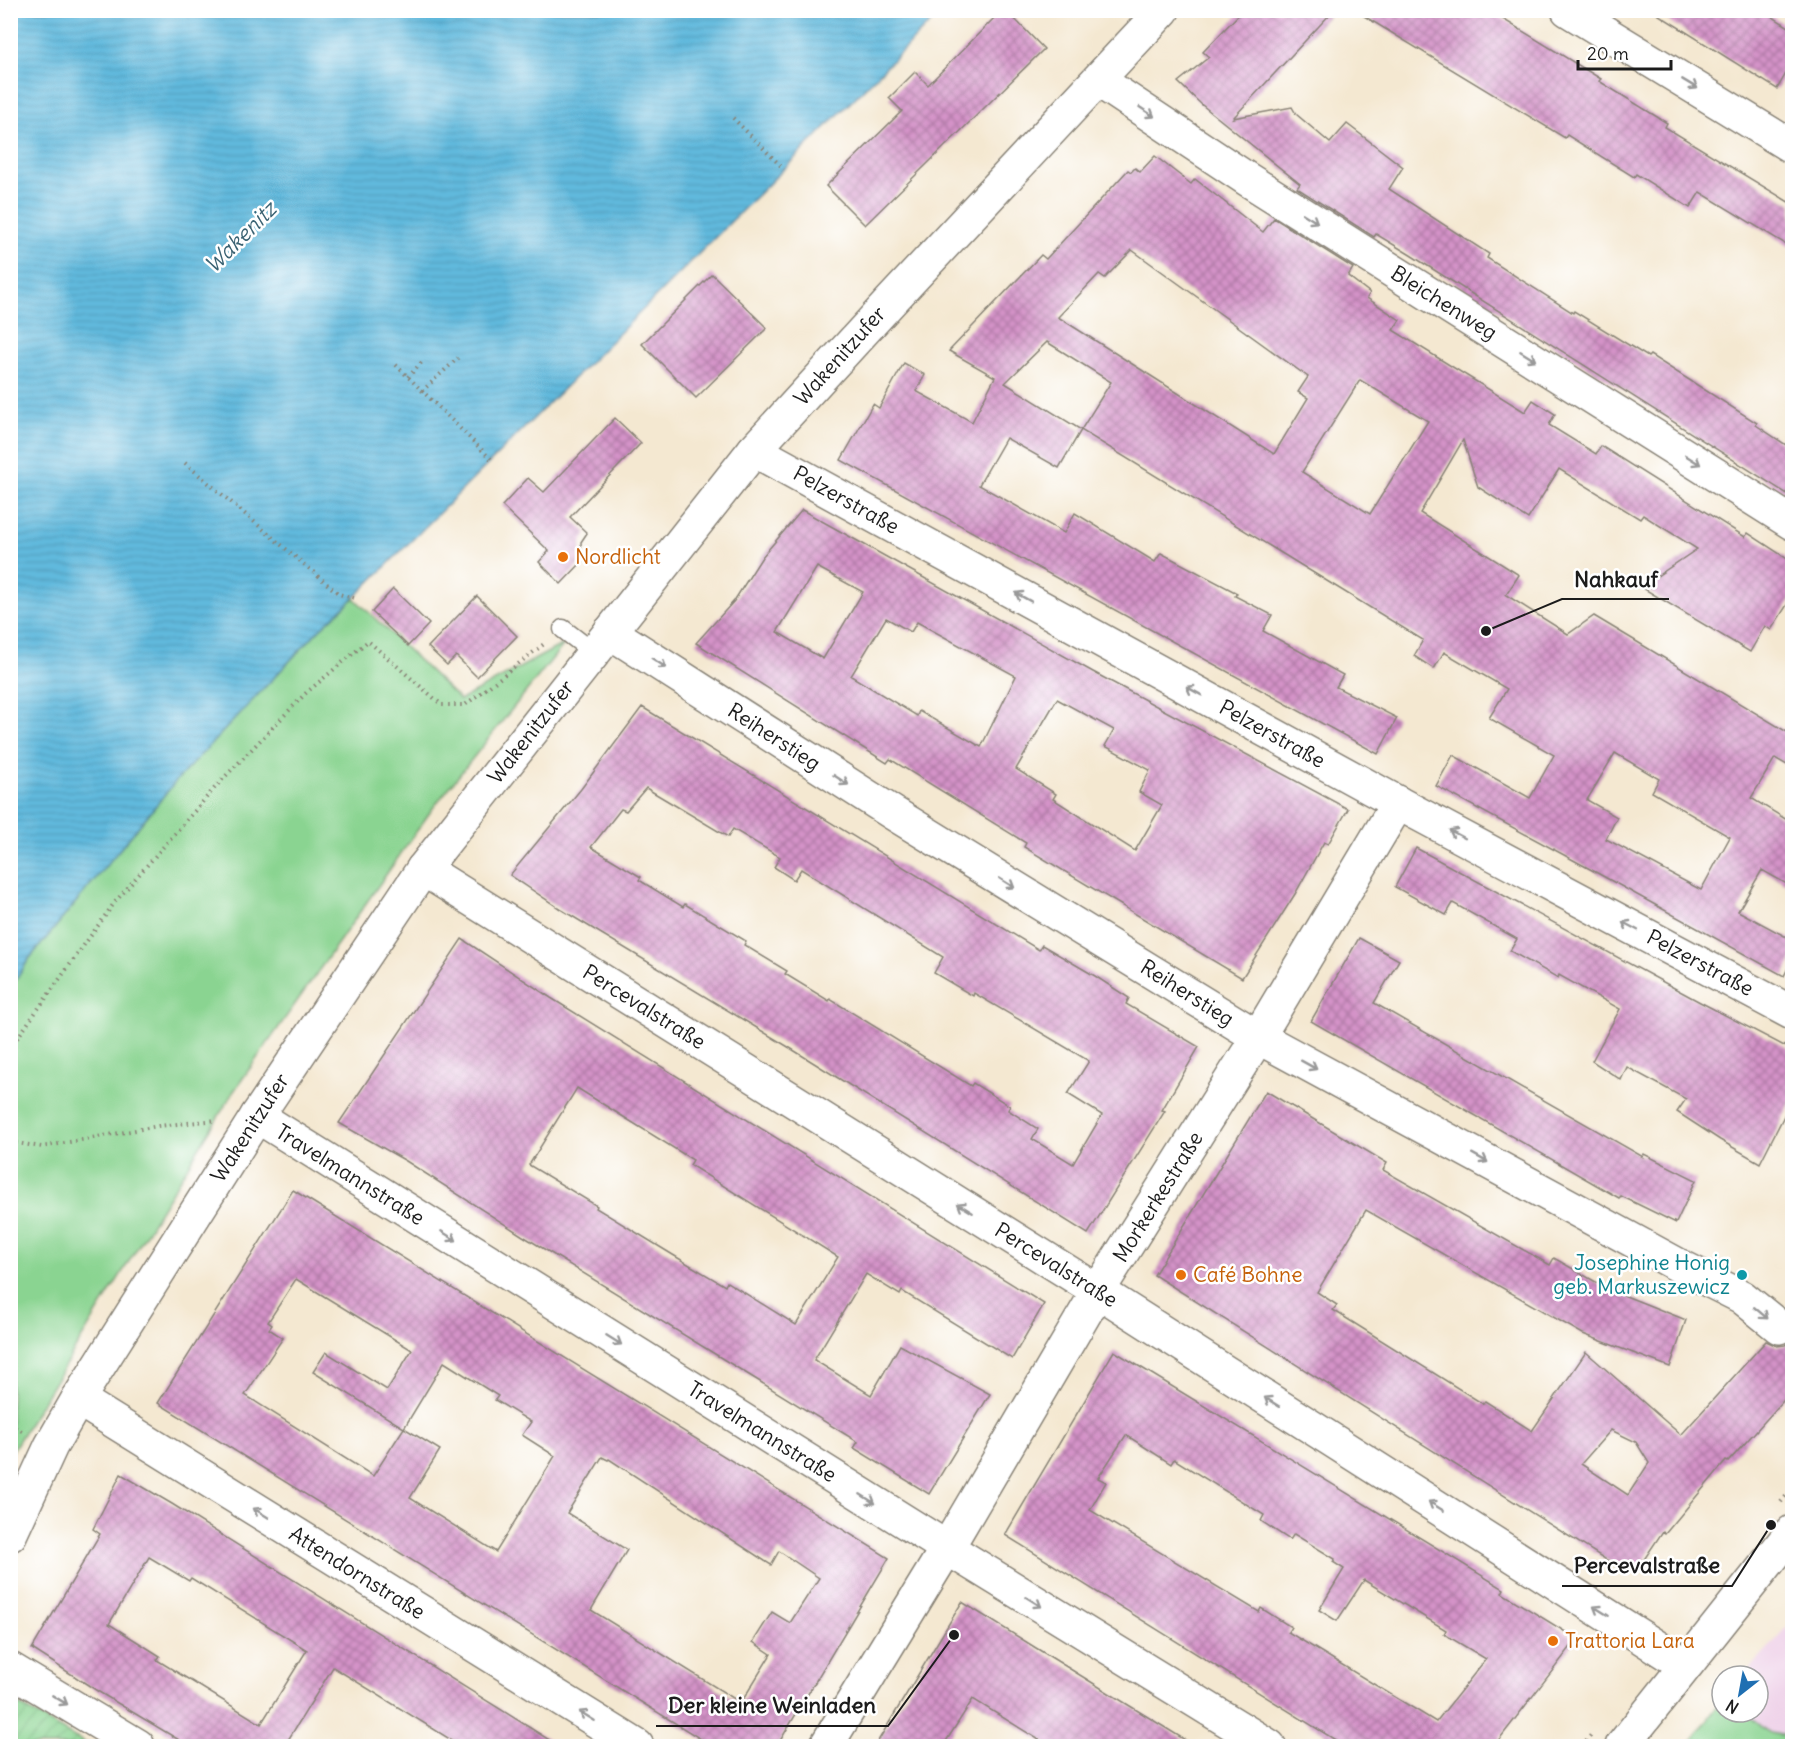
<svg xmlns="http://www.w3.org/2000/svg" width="1803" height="1757" font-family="Delius,sans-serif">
<defs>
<pattern id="garden-furrows" width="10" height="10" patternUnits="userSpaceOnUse" patternTransform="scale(1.5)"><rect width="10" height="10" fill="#8ad491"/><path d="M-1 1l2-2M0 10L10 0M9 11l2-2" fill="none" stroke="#76b57c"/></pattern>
<pattern id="water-rules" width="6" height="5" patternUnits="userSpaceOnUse" patternTransform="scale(1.5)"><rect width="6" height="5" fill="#60b9dd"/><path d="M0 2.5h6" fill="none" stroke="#539ebd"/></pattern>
<pattern id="building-cross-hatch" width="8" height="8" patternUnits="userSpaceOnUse" patternTransform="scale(1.5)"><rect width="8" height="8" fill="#d493c8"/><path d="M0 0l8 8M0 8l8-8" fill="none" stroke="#ab77a2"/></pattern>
</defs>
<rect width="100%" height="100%" fill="#fff"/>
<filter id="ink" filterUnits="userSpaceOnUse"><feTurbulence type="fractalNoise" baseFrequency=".0167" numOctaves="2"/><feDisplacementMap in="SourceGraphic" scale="12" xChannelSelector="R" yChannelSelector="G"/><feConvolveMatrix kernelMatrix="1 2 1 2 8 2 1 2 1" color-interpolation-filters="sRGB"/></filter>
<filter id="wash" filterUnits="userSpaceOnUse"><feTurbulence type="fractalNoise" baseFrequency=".008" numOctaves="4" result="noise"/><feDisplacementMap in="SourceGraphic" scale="24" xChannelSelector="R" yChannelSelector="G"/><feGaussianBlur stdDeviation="1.35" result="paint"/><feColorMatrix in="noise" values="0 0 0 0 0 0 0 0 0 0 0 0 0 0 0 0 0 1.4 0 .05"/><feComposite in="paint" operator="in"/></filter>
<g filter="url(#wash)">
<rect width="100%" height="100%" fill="#f4e8d1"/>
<path fill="#eed0e8" d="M1792,1622V1737L1770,1733L1744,1712H1758V1676H1743Z"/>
<g fill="#8ad491" stroke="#537856" stroke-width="1.5">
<path d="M354,598L460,700L565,643L433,808L234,1091L11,1453L10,988L29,959L177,780L319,630Z"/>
<path d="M1722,1700V1712H1744L1770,1733L1792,1737V1746H1688Z"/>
</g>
<path fill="url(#garden-furrows)" stroke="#537856" stroke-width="1.5" d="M11,1700L90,1746H11Z"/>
<path fill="url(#water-rules)" stroke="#3e6a7c" stroke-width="1.5" d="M11,10L942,11L354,598L319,630L177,780L29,959L11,988Z"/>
<g id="blocks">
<g fill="url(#building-cross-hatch)" fill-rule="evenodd">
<path d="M1002,10H1006L1044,49L865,225L826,186L902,111L889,98L915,72L928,85Z"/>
<path d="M1243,10H1334L1233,118L1292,107L1296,114L1330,143L1347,124L1403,167L1389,189L1489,254L1487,258L1573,313L1574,311L1648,357L1650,355L1757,423L1756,425L1792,449V497L1409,254L1376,234L1374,237L1297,188L1300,184L1202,105L1178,82L1209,57L1203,52Z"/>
<path d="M1354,10H1488L1601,79L1599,81L1667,123L1665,127L1792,204V248L1700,192L1690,208L1636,174L1634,177L1567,135L1565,138Z"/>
<path d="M1651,10H1762L1792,29V63L1777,89Z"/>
<path d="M1155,156L1191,184L1195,179L1263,232L1274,218L1353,268L1348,276L1370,293L1367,298L1400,320L1393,330L1525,412L1533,400L1555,414L1549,425L1596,454L1601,446L1745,537L1748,533L1792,562V597L1771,630L1765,626L1750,652L1641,587L1697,549L1643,515L1640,519L1559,469L1528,519L1478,487L1463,440L1420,513L1519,575L1506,595L1568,634L1594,616L1792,735V768L1775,758L1751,798L1792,823V887L1762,870L1738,911L1792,940V960L1784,976L1590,869L1436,786L1453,755L1530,798L1554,755L1489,718L1507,689L1444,652L1434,669L1414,656L1423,640L1081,430L1059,468L1006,438L979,485L1064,533L1075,513L1155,562L1161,553L1237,593L1235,596L1272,615L1263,631L1343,675L1336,687L1397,718L1378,754L841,460L873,404L879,408L904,363L925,375L916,391L972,422L995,377L949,351L1041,255L1046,259L1128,170L1131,172L1135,168L1140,172ZM1132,250L1308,377L1298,392L1308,398L1274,454L1058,317L1099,274L1105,278ZM1047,342L1111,382L1081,430L1005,383ZM1360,380L1428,421L1370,514L1302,472ZM1615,753L1659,779L1652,792L1730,837L1701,890L1606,839L1617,817L1587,800Z"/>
<path d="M712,274L767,328L696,398L642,344Z"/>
<path d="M615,418L641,443L570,517L587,533L581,542L582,562L561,584L539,562L549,551L502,506L528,478L544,492Z"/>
<path d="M802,510L1093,672L1348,809L1328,844L1324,842L1295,894L1242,978L1024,847L1026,843L890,759L887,763L696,643L734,601L762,557ZM817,567L863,592L823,659L777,632ZM886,618L911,632L917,622L1016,676L981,747L919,711L917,716L851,676ZM1057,699L1114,730L1105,746L1150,770L1139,792L1162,805L1135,851L1053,799L1056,794L1016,769Z"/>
<path d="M393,589L429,624L408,646L372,612Z"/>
<path d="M477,596L517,636L477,677L456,656L447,665L428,647Z"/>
<path d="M642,707L1039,950L1042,945L1095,976L1129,998L1126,1004L1199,1047L1162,1110L1165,1111L1088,1234L790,1048L562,910L510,875L581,789ZM646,788L728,837L733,829L780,857L774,867L794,880L801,869L943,957L934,973L973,996L974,993L1089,1061L1068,1094L1102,1115L1073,1164L1032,1139L1038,1129L1008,1110L1010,1106L973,1083L971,1086L830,999L829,1001L785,974L787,971L744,945L746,941L685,904L683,907L639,880L641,877L591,847L621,809L626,811Z"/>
<path d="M1416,848L1700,1002L1792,1050V1100L1760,1163L1720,1140L1677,1112L1686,1099L1627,1067L1621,1080L1592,1061L1620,1009L1559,975L1558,978L1510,951L1517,939L1453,903L1446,915L1395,887Z"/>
<path d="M1359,938L1399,960L1374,1003L1643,1157L1644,1154L1696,1180L1676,1223L1621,1196L1619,1198L1311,1021Z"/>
<path d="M462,939L551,998L1044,1304L1012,1359L902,1291L900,1295L866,1274L814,1360L871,1395L900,1345L990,1394L929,1494L854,1448L858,1442L523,1236L406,1161L339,1123ZM577,1088L693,1160L690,1165L838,1257L796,1325L727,1282L725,1286L673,1255L596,1208L597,1206L529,1165Z"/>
<path d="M1266,1091L1387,1163L1383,1170L1550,1265L1554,1258L1608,1289L1686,1320L1670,1367L1583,1334L1366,1210L1317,1292L1337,1305L1333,1310L1483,1404L1485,1401L1532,1431L1586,1352L1681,1435L1766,1341L1777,1346L1785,1345L1792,1340V1391L1728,1462L1726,1461L1665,1534L1663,1531L1637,1570L1624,1571L1154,1275ZM1611,1430L1636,1442L1649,1463L1628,1495L1581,1464Z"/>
<path d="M293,1190L889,1558L777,1746H712L158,1403ZM296,1279L412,1350L387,1390L326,1352L313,1372L404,1428L373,1476L245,1395L283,1338L269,1329L272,1325L268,1322ZM444,1362L498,1396L495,1400L531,1422L522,1435L555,1456L496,1552L410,1498L440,1450L404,1428ZM602,1457L608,1460L609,1459L771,1565L779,1551L819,1578L790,1623L772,1612L753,1642L771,1654L741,1703L591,1610L627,1550L567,1513Z"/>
<path d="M1114,1351L1504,1589L1502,1593L1577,1639L1494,1746H1345L1005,1535ZM1126,1435L1171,1464L1174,1459L1264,1515L1261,1521L1290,1540L1294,1534L1335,1559L1333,1562L1344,1569L1319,1610L1337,1621L1364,1580L1446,1630L1444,1634L1486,1659L1436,1722L1288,1632L1291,1627L1261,1608L1259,1612L1090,1510L1106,1482L1098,1478Z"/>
<path d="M121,1474L172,1504L559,1746H461L333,1667L288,1740L298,1746H189L99,1692L32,1649L100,1534L93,1529ZM149,1557L189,1581L191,1578L307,1650L261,1724L157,1660L160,1656L109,1624Z"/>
<path d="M962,1602L1036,1648L1195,1746H1049L973,1699L943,1746H875Z"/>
</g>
</g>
</g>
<g filter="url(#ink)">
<use href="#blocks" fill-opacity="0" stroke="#888276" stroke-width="1.5"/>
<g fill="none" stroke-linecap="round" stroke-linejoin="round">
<g stroke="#888276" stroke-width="21">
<path id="service" d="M563,629L594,653"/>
</g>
<g stroke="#888276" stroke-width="36">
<g id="minor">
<path d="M1568,10L1792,147"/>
<path d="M1098,80L1247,179L1792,523"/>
<path d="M754,450L1398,803L1792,1013"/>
<path d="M610,632L893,813L1258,1037L1678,1265L1742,1297L1779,1327"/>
<path d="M423,869L1098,1291L1685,1665"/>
<path d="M257,1116L947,1548L1269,1746"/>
<path d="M78,1399L637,1746"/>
<path d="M10,1535L51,1446L78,1399L257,1116L423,869L754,450L890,302L1163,10"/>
<path d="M10,1669L138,1746"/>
<path d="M826,1746L947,1548L1098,1291L1258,1037L1398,803"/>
</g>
</g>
<g stroke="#888276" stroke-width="36">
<path id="secondary" d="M1622,1746L1792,1532"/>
</g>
<g stroke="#888276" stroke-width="4" stroke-dasharray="1.5 4.5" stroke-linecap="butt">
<path d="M733,118L784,169"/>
<path d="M396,365L492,460"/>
<path d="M408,377L422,362"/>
<path d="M422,391L458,358"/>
<path d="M185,463L339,594L354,598"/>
<path d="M10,1048L115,902L220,782L306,693L368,641L442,705H465L544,644"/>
<path d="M10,1142L42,1147L158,1126L217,1120"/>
<path d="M10,1425L24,1432"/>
<path d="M1781,1502L1792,1489"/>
<path d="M1582,1746L1591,1735"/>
</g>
<use href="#service" stroke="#fff" stroke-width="18"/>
<use href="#minor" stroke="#fff" stroke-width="33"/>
<use href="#secondary" stroke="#fff" stroke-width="33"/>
</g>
<defs><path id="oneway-shaft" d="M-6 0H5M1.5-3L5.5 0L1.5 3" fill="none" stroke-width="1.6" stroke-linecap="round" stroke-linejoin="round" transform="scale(1.5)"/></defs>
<g stroke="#999">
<use href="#oneway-shaft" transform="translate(1690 84) rotate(31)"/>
<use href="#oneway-shaft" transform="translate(1147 112) rotate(33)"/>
<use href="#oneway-shaft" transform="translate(1310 218) rotate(32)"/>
<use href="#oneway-shaft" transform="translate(1528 356) rotate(32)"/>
<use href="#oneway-shaft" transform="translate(1693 460) rotate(32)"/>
<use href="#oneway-shaft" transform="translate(1023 597) rotate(-151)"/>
<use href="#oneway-shaft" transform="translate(659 663) rotate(33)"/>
<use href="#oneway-shaft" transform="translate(1194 691) rotate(-151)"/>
<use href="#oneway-shaft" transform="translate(841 780) rotate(33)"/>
<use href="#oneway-shaft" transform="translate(1457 834) rotate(-152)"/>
<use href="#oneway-shaft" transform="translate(1007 883) rotate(32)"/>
<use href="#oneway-shaft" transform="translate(1630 926) rotate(-152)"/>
<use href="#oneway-shaft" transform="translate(1309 1065) rotate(29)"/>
<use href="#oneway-shaft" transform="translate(1480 1158) rotate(29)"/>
<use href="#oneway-shaft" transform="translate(965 1208) rotate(-148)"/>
<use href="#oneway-shaft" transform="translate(449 1236) rotate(32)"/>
<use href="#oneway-shaft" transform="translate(1761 1313) rotate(40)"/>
<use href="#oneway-shaft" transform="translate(614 1340) rotate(32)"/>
<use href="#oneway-shaft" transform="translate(1272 1402) rotate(-148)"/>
<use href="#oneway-shaft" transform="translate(868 1499) rotate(32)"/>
<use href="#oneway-shaft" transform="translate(1436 1506) rotate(-148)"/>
<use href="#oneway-shaft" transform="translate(261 1513) rotate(-148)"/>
<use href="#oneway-shaft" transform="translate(1034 1602) rotate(32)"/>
<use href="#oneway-shaft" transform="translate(1601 1611) rotate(-148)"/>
<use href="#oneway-shaft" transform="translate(60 1700) rotate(31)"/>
<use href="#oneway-shaft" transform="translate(587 1716) rotate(-148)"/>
</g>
</g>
<g fill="#e8710a" stroke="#fff" stroke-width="2">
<circle cx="563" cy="557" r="6"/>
<circle cx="1181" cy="1275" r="6"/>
<circle cx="1553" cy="1641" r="6"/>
</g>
<circle fill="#0f9aa8" stroke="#fff" stroke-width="2" cx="1742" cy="1275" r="6"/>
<g text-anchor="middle" stroke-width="5" stroke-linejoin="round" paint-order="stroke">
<g font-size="21" fill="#1c1c1c" stroke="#fff">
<text transform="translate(1444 303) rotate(32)" y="7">Bleichenweg</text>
<text transform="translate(840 356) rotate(-48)" y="7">Wakenitzufer</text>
<text transform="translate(846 500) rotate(29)" y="7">Pelzerstraße</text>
<text transform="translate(531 732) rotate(-52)" y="7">Wakenitzufer</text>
<text transform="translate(1272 734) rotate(29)" y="7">Pelzerstraße</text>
<text transform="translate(774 737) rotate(33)" y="7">Reiherstieg</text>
<text transform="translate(1700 963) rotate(28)" y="7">Pelzerstraße</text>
<text transform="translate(1187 993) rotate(32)" y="7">Reiherstieg</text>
<text transform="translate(644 1007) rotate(32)" y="7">Percevalstraße</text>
<text transform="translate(250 1128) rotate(-57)" y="7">Wakenitzufer</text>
<text transform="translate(350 1175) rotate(32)" y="7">Travelmannstraße</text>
<text transform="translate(1158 1197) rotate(-58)" y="7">Morkerkestraße</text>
<text transform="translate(1056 1265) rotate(32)" y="7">Percevalstraße</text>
<text transform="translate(762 1432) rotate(32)" y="7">Travelmannstraße</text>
<text transform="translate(357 1573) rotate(32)" y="7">Attendornstraße</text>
</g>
<g font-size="21" fill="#c56008" stroke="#fff" text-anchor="start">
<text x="575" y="564">Nordlicht</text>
<text x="1193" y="1282">Café Bohne</text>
<text x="1565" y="1648">Trattoria Lara</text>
</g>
<g font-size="21" fill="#0d838f" stroke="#fff" text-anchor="end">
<text x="1730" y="1270">Josephine Honig<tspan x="1730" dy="24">geb. Markuszewicz</tspan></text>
</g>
<g font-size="22" font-style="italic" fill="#3b6373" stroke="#fff">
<text transform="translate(240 237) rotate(-45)" y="8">Wakenitz</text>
</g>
</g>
<path fill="none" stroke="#1c1c1c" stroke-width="2" d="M1486 631L1562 599H1669M1771 1525L1732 1586H1562M954 1635L888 1726H656"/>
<g fill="#1c1c1c" stroke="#fff" stroke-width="2">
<circle cx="1486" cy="631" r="6"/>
<circle cx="1771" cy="1525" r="6"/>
<circle cx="954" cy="1635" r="6"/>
</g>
<g font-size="22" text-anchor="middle" font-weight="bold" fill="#1c1c1c" stroke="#fff" stroke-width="5" stroke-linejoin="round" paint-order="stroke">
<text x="1616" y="587">Nahkauf</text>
<text x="1647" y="1573">Percevalstraße</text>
<text x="772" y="1713">Der kleine Weinladen</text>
</g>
<rect width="1803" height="1757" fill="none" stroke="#fff" stroke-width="36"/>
<g transform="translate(1740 1694) rotate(211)"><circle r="28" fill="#ffffff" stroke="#a4a4a4" stroke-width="1.5"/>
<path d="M0-4.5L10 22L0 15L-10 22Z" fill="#1f6fb2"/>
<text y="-9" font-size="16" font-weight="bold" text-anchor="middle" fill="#1c1c1c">N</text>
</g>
<path d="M1578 60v9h93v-9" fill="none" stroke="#1c1c1c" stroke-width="3"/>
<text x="1587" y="60" font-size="18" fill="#1c1c1c" stroke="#ffffff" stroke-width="4.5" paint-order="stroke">20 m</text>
</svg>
